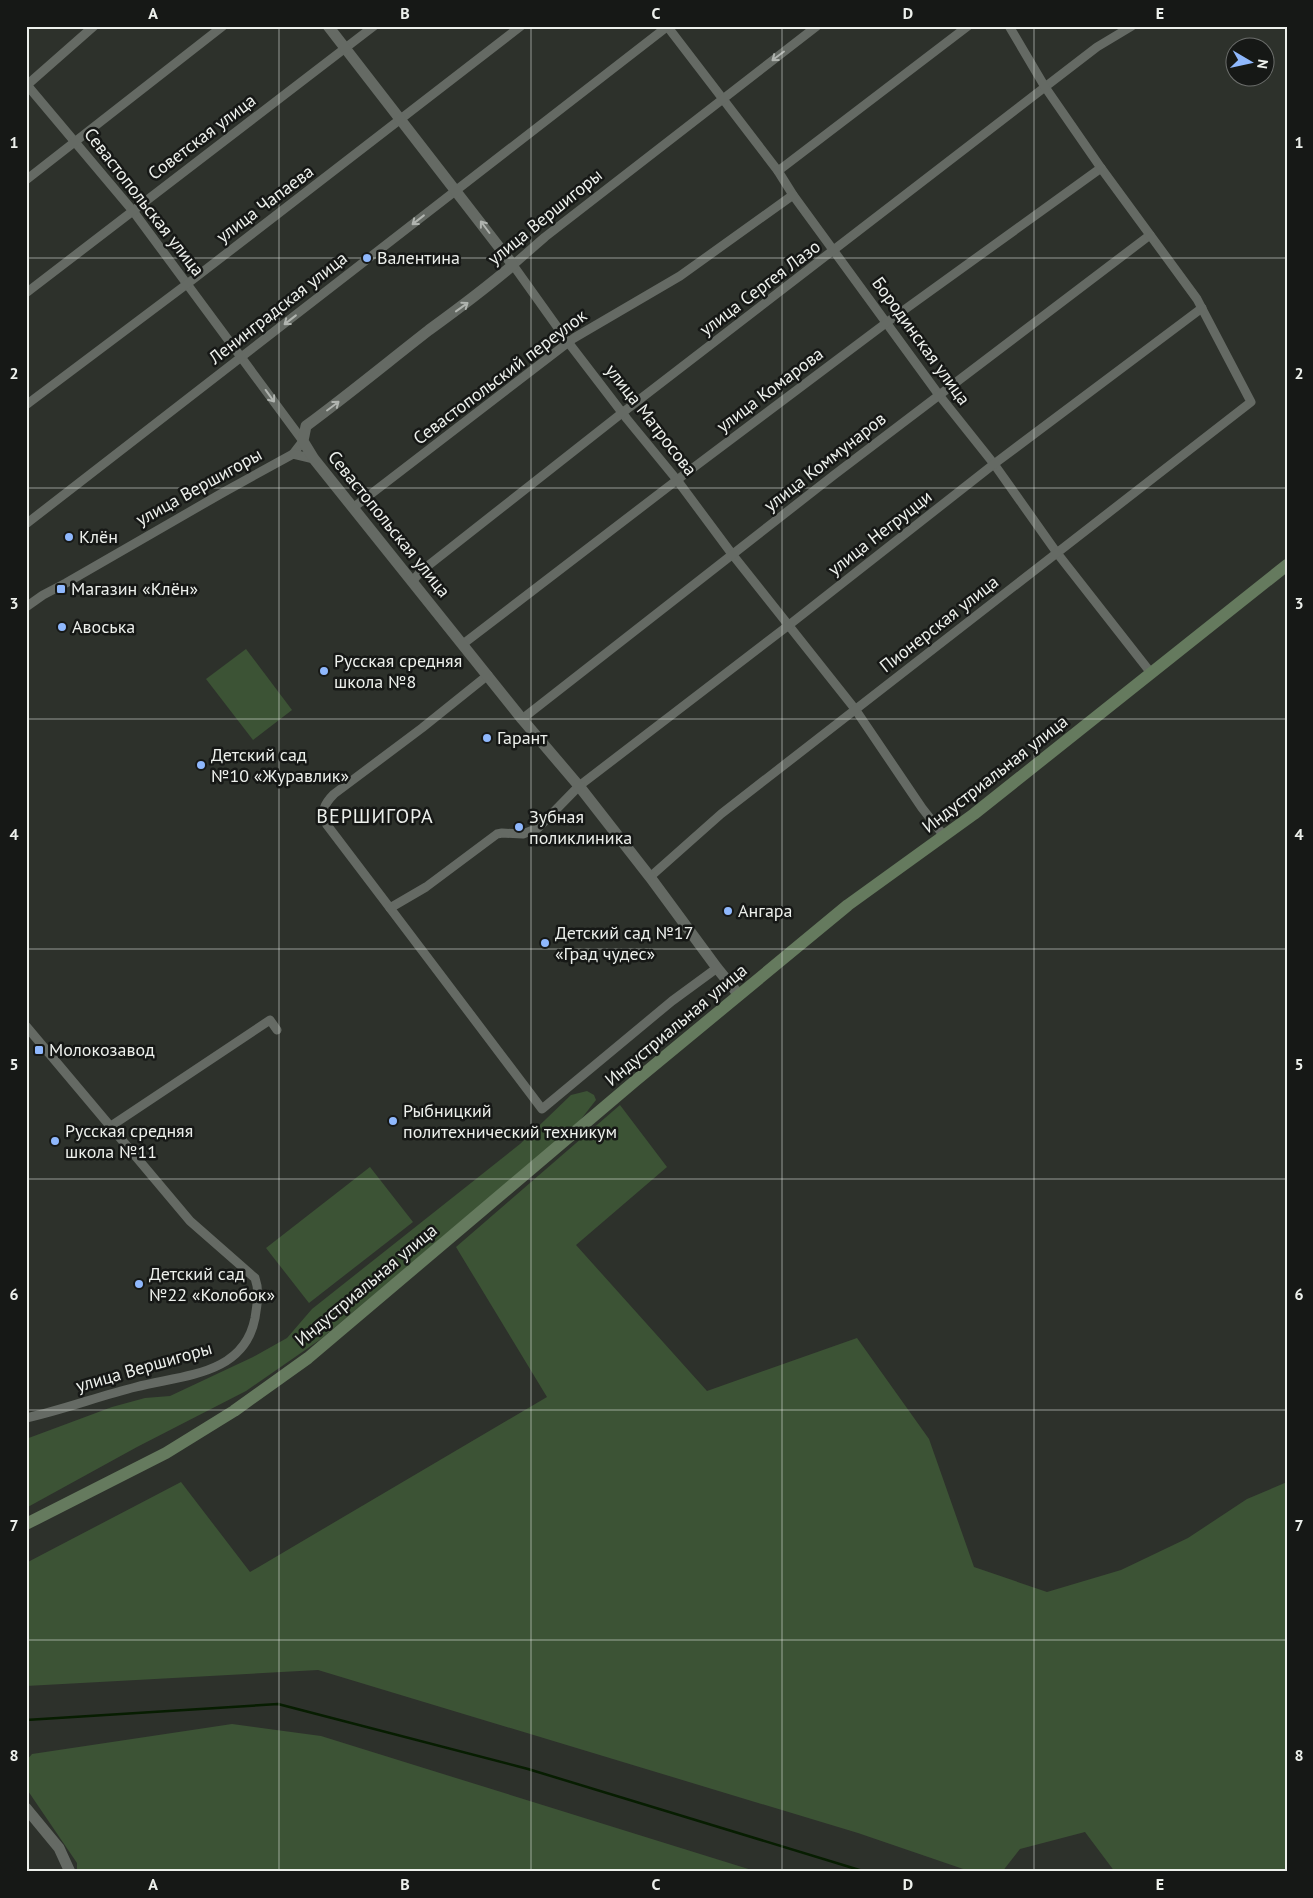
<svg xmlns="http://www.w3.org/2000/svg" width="1313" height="1898" font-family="'PT Sans',sans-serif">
<rect width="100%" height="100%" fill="#2d312b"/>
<g fill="#3c5335">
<path d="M246,649L292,710L253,740L206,679Z"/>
<path d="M587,1091L594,1095L596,1100L578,1123L321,1339L246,1391L137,1447L26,1508V1439L112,1407L145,1398L170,1396L253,1357L287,1338L312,1309L520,1144L571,1095Z"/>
<path d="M620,1105L667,1167L576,1245L707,1391L857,1338L929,1439L974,1567L1047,1592L1121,1570L1188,1538L1247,1499L1287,1482V1872H1115L1085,1832L1020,1849L1002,1872H972L858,1833L318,1670L26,1686V1563L181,1482L250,1572L547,1397L456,1247Z"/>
<path d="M370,1167L413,1222L309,1303L266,1248Z"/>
<path d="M232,1724L321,1736L758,1872H77V1863L26,1788V1761L32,1754Z"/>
</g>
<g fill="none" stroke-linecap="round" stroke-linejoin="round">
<path stroke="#071d01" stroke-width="2.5" d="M26,1720L278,1704L528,1769L866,1872"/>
<g stroke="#656a64" stroke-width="9">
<path d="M94,26L27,85L133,211L303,441L293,454"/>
<path d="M667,26L778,171L793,195L939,395L994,464L1057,553L1151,673"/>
<path d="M817,26L545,237L513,265L568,342L627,419L677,480L732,554L855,709L922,808L944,836"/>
<path d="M778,171L968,26"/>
<path d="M26,180L223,26"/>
<path d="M26,293L374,26"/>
<path d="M26,405L187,284L521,26"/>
<path d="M354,507L574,338L680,276L793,195"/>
<path d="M26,524L668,26"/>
<path d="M412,582L420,572L622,413L1045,87L1097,47L1132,26"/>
<path d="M26,607L43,595L66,583L224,492L293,454L314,459"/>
<path d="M463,644L677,480L886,323L1101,168"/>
<path d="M488,675L422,728L334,794C324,804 320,812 327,825L390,908L426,887L497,834L502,833L523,834L538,828L579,786L789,625L994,464L1202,308"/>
<path d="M522,719L834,475L1150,235"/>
<path d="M650,877L721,814L1251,402L1197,299L1101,168L1045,87L1009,26"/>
<path d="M390,908L542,1109L672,1001L717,968"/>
<path d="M26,1026L190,1221L255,1278C260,1292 257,1304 255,1318C244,1376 181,1375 136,1387C99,1396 63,1410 26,1418"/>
<path d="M111,1126L270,1020L277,1030"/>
</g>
<g stroke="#656a64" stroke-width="11">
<path d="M328,26L513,265C486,288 458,309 429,330C388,362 348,395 306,426L303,441L314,459L522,719L579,786L650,877L717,968L739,995"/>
<path d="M26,1808L59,1848L70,1872"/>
</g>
<path stroke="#657a5e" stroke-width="12" d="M26,1524L166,1453L234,1411L308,1358L635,1081L848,905L974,814L1287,565"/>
</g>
<defs><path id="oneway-shaft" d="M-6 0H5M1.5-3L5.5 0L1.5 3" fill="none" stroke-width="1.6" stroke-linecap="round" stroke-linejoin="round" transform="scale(1.25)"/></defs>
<g stroke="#b0b4af">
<use href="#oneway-shaft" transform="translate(778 56) rotate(143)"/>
<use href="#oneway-shaft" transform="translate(418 220) rotate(142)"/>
<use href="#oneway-shaft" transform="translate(485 227) rotate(-127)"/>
<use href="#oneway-shaft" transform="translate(462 307) rotate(-36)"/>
<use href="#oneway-shaft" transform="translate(290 320) rotate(142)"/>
<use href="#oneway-shaft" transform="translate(270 396) rotate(54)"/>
<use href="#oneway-shaft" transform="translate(333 406) rotate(-37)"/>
</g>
<path fill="none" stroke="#edf0ec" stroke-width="1" stroke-opacity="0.55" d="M279,26V1872M531,26V1872M782,26V1872M1034,26V1872M26,258H1287M26,488H1287M26,719H1287M26,949H1287M26,1179H1287M26,1410H1287M26,1640H1287"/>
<g fill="#8fb8fd" stroke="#161816" stroke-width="2">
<circle cx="367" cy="258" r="5"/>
<circle cx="69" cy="537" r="5"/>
<rect x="56" y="584" width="10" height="10" rx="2.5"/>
<circle cx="62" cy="627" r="5"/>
<circle cx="324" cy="671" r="5"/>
<circle cx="487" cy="738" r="5"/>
<circle cx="201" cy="765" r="5"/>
<circle cx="519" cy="827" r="5"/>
<circle cx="728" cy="911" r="5"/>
<circle cx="545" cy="943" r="5"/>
<rect x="34" y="1045" width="10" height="10" rx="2.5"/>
<circle cx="393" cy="1121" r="5"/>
<circle cx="55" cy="1141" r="5"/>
<circle cx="139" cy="1284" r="5"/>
</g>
<g text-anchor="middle" stroke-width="5" stroke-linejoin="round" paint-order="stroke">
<g font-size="18" fill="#edf0ec" stroke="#161816">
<text transform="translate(202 137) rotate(-37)" y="6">Советская улица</text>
<text transform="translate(144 202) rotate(52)" y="6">Севастопольская улица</text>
<text transform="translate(265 204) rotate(-37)" y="6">улица Чапаева</text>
<text transform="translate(545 217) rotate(-39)" y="6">улица Вершигоры</text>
<text transform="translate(760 288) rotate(-37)" y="6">улица Сергея Лазо</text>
<text transform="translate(278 308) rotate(-38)" y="6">Ленинградская улица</text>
<text transform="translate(921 341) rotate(54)" y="6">Бородинская улица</text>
<text transform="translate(500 377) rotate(-37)" y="6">Севастопольский переулок</text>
<text transform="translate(770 390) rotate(-37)" y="6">улица Комарова</text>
<text transform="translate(651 420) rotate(52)" y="6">улица Матросова</text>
<text transform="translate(825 462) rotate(-38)" y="6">улица Коммунаров</text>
<text transform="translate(199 487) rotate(-29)" y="6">улица Вершигоры</text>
<text transform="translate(389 524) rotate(51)" y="6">Севастопольская улица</text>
<text transform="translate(880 533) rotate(-38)" y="6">улица Негруцци</text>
<text transform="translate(939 624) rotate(-38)" y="6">Пионерская улица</text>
<text transform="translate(995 774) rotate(-38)" y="6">Индустриальная улица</text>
<text transform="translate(676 1025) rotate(-40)" y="6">Индустриальная улица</text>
<text transform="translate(366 1285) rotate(-40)" y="6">Индустриальная улица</text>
<text transform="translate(144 1367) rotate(-16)" y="6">улица Вершигоры</text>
</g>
<g font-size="18" fill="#edf0ec" stroke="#161816" text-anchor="start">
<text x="377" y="264">Валентина</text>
<text x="79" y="543">Клён</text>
<text x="71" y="595">Магазин «Клён»</text>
<text x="72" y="633">Авоська</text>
<text x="334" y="667">Русская средняя<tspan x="334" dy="21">школа №8</tspan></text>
<text x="497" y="744">Гарант</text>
<text x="211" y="761">Детский сад<tspan x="211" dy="21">№10 «Журавлик»</tspan></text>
<text x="529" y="823">Зубная<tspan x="529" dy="21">поликлиника</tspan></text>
<text x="738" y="917">Ангара</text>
<text x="555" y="939">Детский сад №17<tspan x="555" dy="21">«Град чудес»</tspan></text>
<text x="49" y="1056">Молокозавод</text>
<text x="403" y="1117">Рыбницкий<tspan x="403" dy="21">политехнический техникум</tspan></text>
<text x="65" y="1137">Русская средняя<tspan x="65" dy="21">школа №11</tspan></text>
<text x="149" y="1280">Детский сад<tspan x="149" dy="21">№22 «Колобок»</tspan></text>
</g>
<g font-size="20" letter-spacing="1" fill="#edf0ec" stroke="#161816">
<text x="375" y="823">ВЕРШИГОРА</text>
</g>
</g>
<rect width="1313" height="1898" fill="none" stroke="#161816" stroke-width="55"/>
<g transform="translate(1250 62) rotate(99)"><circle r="24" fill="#161816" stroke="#6c6e6c"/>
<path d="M0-4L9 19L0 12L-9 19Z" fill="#8fb8fd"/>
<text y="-8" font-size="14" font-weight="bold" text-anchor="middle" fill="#edf0ec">N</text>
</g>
<rect x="28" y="28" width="1258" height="1842" fill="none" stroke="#edf0ec" stroke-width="2"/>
<g font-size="16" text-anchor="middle" font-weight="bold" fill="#edf0ec">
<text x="153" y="19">A</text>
<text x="405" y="19">B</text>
<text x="656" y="19">C</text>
<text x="908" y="19">D</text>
<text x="1160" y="19">E</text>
<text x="14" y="148">1</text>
<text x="1299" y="148">1</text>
<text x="14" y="379">2</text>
<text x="1299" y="379">2</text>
<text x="14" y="609">3</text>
<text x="1299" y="609">3</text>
<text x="14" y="840">4</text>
<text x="1299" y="840">4</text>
<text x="14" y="1070">5</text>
<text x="1299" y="1070">5</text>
<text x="14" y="1300">6</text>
<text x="1299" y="1300">6</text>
<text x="14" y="1531">7</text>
<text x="1299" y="1531">7</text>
<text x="14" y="1761">8</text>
<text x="1299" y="1761">8</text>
<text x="153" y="1890">A</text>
<text x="405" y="1890">B</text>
<text x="656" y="1890">C</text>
<text x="908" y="1890">D</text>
<text x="1160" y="1890">E</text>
</g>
</svg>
